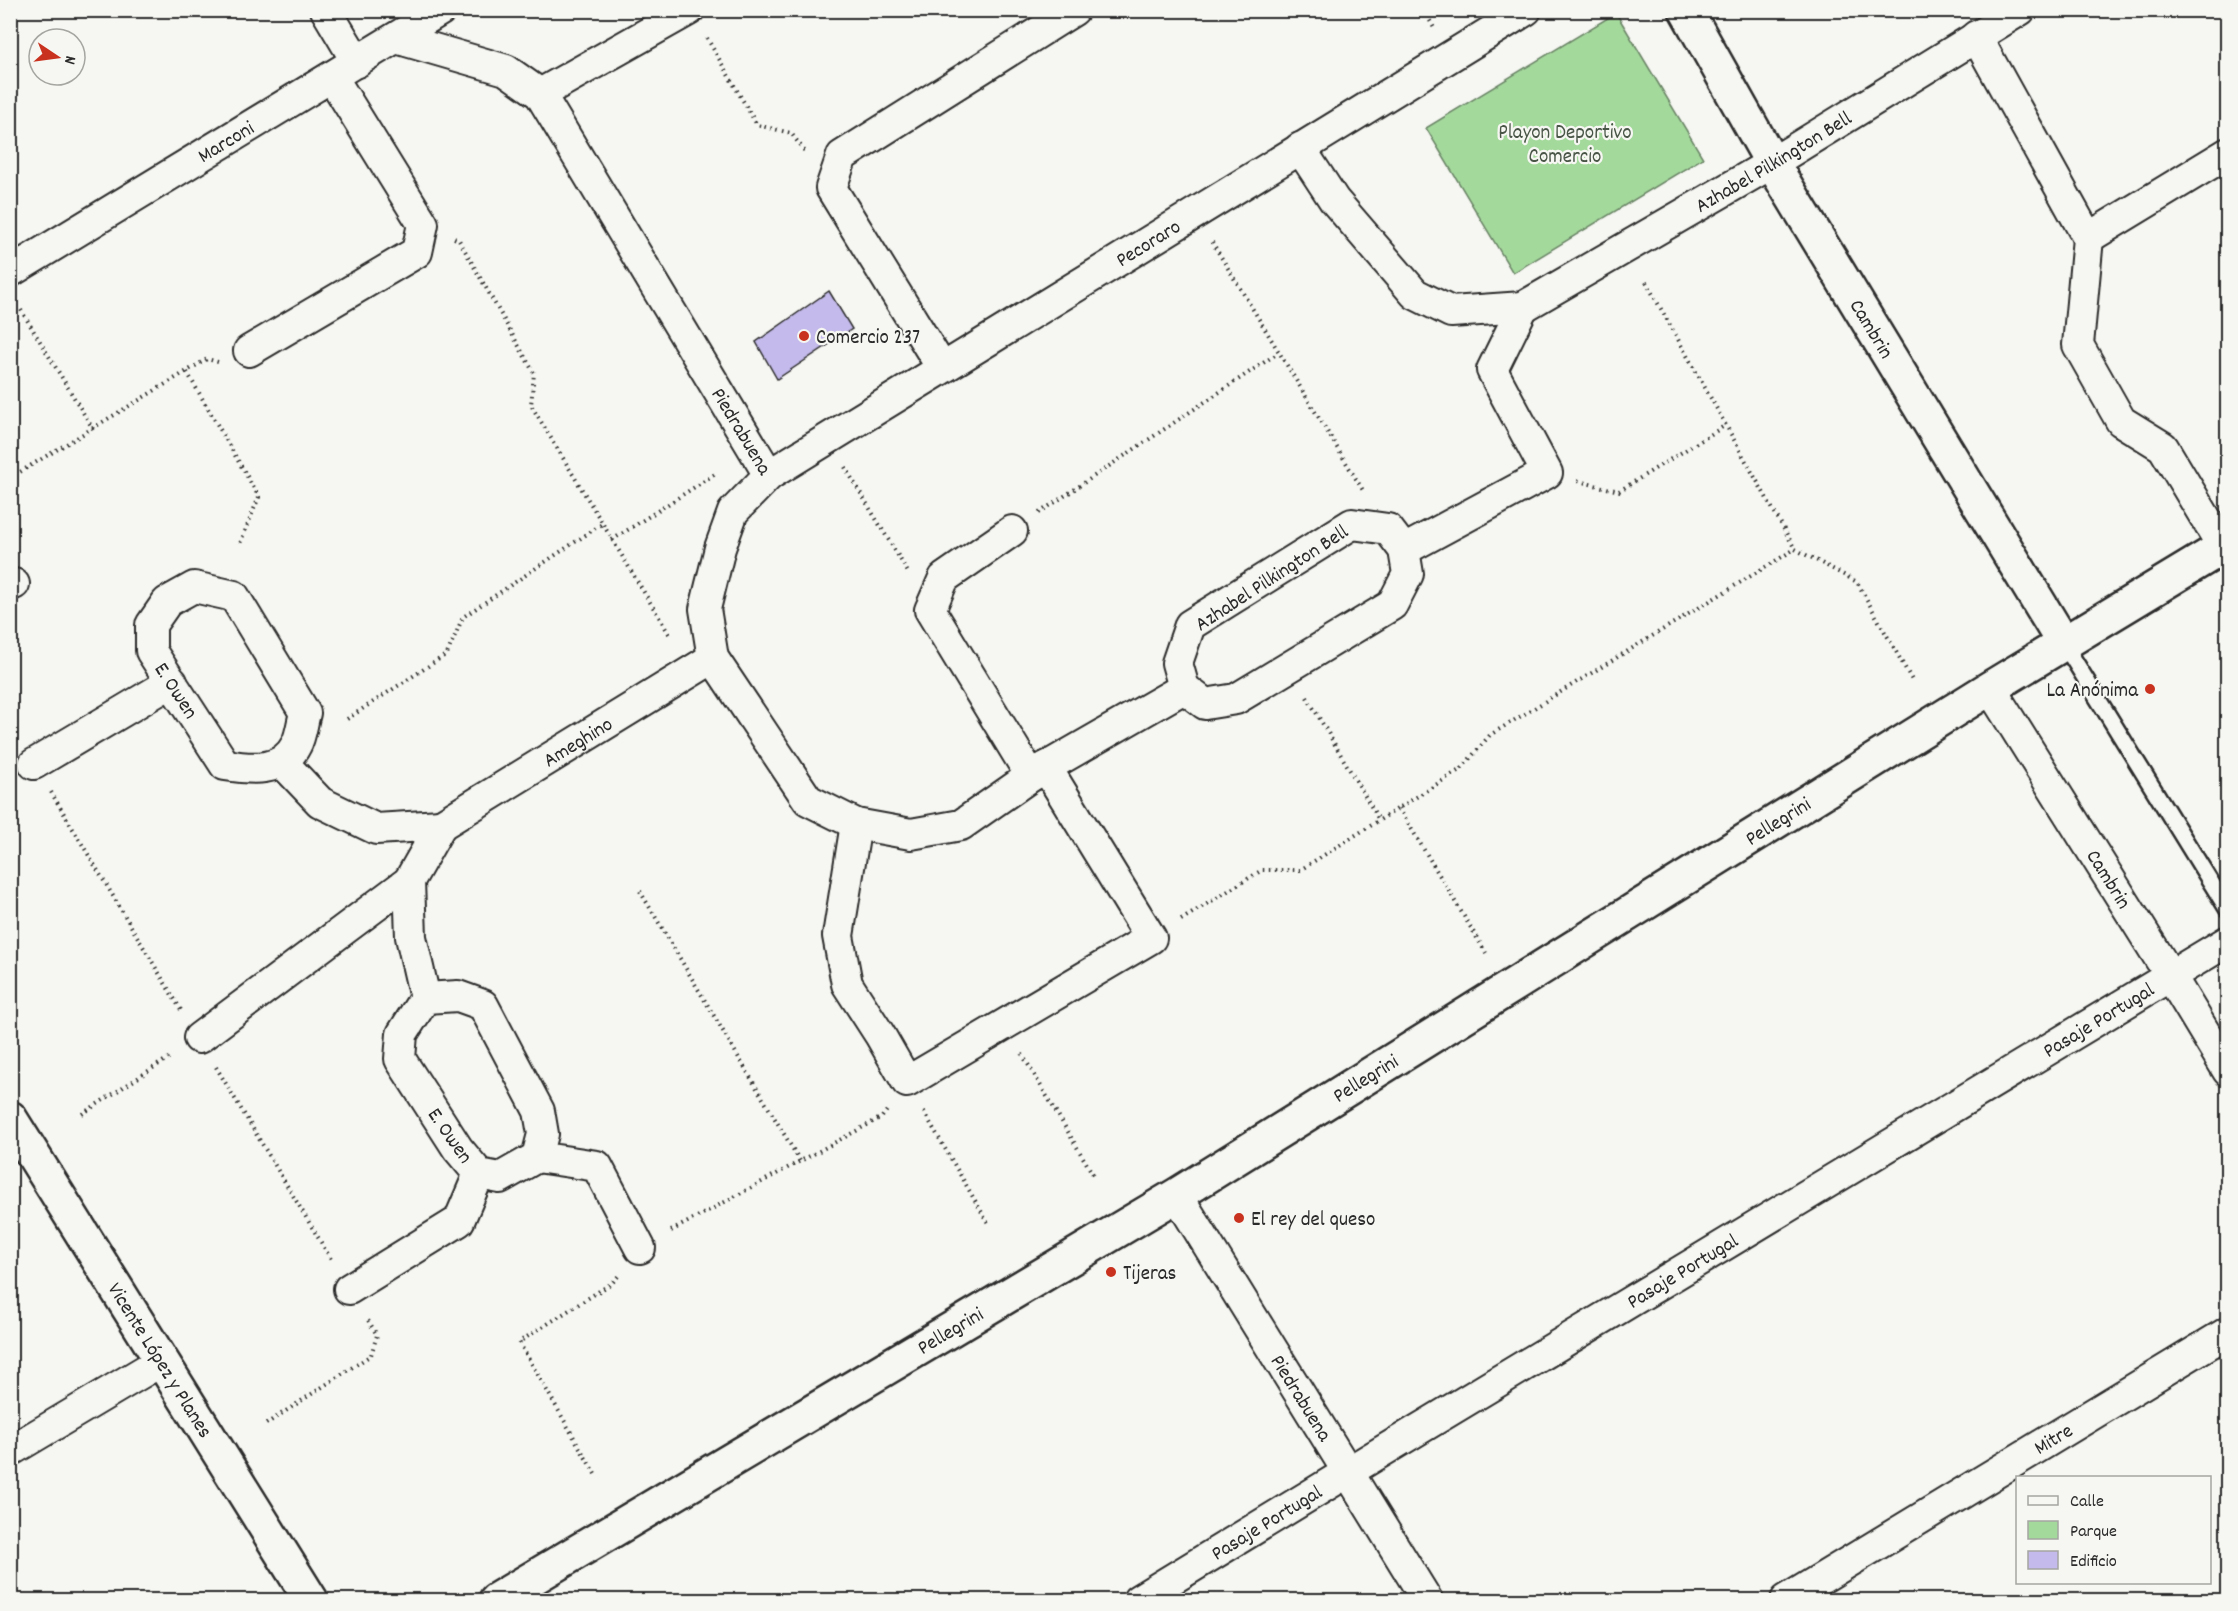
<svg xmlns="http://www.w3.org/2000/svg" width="2238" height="1611" font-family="Dekko,sans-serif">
<rect width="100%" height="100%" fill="#f6f6f2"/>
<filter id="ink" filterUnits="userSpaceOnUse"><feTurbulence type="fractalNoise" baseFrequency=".0167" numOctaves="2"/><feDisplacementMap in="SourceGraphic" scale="12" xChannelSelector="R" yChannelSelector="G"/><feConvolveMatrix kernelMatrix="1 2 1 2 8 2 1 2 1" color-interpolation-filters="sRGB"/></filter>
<g filter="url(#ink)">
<path fill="#a4d99c" stroke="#688264" stroke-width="1.5" d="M1616,13L1703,158L1513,273L1426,128Z"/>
<path fill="#c4baeb" stroke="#2b2b2b" stroke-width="1.5" d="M829,291L852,329L777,379L756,342Z"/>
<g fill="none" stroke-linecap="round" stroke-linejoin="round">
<g stroke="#2b2b2b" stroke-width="20">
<path id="service" d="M2064,644L2228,910"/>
</g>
<g stroke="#2b2b2b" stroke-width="34">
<g id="minor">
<path d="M326,10L357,62"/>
<path d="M1976,36L2088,238L2228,153"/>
<path id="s1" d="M396,38L506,70L540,94L769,475"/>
<path d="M540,94L689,10"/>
<path id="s2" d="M1300,148L1334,200L1415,294L1451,312L1523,307L1772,163L2020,10"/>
<path d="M2088,238L2078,345L2121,421L2163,447L2223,547"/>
<path id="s3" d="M10,272L441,10"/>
<path d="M249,351L417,252L423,224L332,77"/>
<path d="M942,368L831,188L842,156L1074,10"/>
<path d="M1352,524L1388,529L1404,550L1408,574L1392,605L1236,699L1205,704L1184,688L1177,663L1190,625Z"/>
<path d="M1012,531L944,578L930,610L1031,776"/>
<path d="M1404,550L1547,473L1492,370L1523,307"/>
<path d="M10,583L14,584"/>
<path d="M194,587L234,596L305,713C302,723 301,736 296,745C282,773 251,769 225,765L151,651V625L167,602Z"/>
<path id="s4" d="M1184,688L1031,776L961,825L911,834L856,824L808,800L713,658L705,609L720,548L733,512L769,475L1526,10"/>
<path id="s5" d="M1990,688L2170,975L2228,1071"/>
<path d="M282,762L320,802L376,829L441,825L409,881L411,937L425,998"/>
<path d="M34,764L172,682"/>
<path d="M856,824L838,936L847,984L880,1035L907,1082L1151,938L1046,767"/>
<path id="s6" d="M441,825L713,658"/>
<path d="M458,996L483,1005L539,1111L543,1134L537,1157L500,1178L479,1174L458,1149L400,1059L402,1034L425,998Z"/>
<path d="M199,1038L409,881"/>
<path d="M537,1157L597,1166L640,1248"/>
<path id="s7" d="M1177,1195L1427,1600"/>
<path d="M349,1289L459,1221L479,1174"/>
<path d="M10,1451L161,1361"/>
<path id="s8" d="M1138,1600L1348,1472L2228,941"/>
<path id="s9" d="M1786,1600L2228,1332"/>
</g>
</g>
<g stroke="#2b2b2b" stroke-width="38">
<g id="tertiary">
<path id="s10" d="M1686,10L1772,163L2064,644"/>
<path id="s11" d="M10,1118L311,1600"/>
<path id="s12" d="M496,1600L1177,1195L1990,688L2228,544"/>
</g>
</g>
<g stroke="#2b2b2b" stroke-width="4" stroke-dasharray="1.5 4.5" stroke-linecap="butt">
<path d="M1424,10L1434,28"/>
<path d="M707,38L757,125L791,133L806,153"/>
<path d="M454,238L459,240L534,373L531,405L671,637"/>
<path d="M1212,242L1364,492"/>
<path d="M1646,282L1795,549L1857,582L1913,682"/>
<path d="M21,310L93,429"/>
<path d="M187,372L259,497L239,546"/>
<path d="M845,467L909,574"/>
<path d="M10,478L207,359L218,362"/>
<path d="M1578,481L1619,491L1726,425"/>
<path d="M1039,513L1278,353"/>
<path d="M612,540L715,474"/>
<path d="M1307,697L1379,820"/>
<path d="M347,719L447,654L463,617L602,524"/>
<path d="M51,792L181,1010"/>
<path d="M1399,808L1486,953"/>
<path d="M640,891L800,1161"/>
<path d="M1181,920L1262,870H1300L1461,769L1490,735L1795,549"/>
<path d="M1022,1054L1094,1176"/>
<path d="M216,1067L331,1259"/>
<path d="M924,1112L988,1223"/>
<path d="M82,1114L170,1057"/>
<path d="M671,1231L882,1117L888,1109"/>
<path d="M266,1424L371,1355L377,1335L366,1317"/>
<path d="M595,1474L519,1342L612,1283L620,1274"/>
</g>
<use href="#service" stroke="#f6f6f2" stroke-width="15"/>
<use href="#minor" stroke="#f6f6f2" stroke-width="30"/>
<use href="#tertiary" stroke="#f6f6f2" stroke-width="33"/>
</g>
</g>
<g fill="#c8321e" stroke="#f6f6f2" stroke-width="2">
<circle cx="804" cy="336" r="6"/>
<circle cx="2150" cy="689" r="6"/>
<circle cx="1239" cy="1218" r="6"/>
<circle cx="1111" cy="1272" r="6"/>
</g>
<g text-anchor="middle" stroke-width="4.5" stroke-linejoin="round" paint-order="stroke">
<g font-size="21" fill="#495647" stroke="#f6f6f2">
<text x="1565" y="138">Playon Deportivo<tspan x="1565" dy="24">Comercio</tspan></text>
</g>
<g font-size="21" fill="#2b2b2b" stroke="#f6f6f2">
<text dy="7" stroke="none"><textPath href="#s3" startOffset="252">Marconi</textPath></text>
<text dy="7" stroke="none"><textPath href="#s2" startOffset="588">Azhabel Pilkington Bell</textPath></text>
<text dy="7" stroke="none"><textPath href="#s4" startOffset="1240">Pecoraro</textPath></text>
<text dy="7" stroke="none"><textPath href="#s10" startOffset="369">Cambrin</textPath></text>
<text dy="7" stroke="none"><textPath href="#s1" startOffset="549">Piedrabuena</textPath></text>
<text transform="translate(1271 577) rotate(-33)" y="7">Azhabel Pilkington Bell</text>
<text transform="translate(177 690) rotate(57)" y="7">E. Owen</text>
<text dy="7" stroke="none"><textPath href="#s6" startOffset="160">Ameghino</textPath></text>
<text dy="7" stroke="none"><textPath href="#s12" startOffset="1500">Pellegrini</textPath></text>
<text dy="7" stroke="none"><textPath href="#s5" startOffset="225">Cambrin</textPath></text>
<text dy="7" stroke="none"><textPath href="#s8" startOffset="1122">Pasaje Portugal</textPath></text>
<text dy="7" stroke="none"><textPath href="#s12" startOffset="1014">Pellegrini</textPath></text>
<text transform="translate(451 1135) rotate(55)" y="7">E. Owen</text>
<text dy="7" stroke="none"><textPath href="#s8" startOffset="636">Pasaje Portugal</textPath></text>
<text dy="7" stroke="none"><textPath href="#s12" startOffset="528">Pellegrini</textPath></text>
<text dy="7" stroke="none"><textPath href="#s11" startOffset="285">Vicente López y Planes</textPath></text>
<text dy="7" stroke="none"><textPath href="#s7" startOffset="238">Piedrabuena</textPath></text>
<text dy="7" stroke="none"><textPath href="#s9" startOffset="312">Mitre</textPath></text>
<text dy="7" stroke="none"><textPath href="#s8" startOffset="150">Pasaje Portugal</textPath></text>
</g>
<g font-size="21" fill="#2b2b2b" stroke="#f6f6f2" text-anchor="start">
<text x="816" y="343">Comercio 237</text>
<text x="2138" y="696" text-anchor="end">La Anónima</text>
<text x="1251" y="1225">El rey del queso</text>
<text x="1123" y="1279">Tijeras</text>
</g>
</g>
<rect width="2238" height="1611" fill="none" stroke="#f6f6f2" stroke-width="36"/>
<rect x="18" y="18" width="2202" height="1575" fill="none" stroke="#2b2b2b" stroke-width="2" filter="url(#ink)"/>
<rect x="2016" y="1476" width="195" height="108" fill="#f6f6f2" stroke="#a5a5a2" stroke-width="1.5"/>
<rect x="2028" y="1496" width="30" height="9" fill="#f6f6f2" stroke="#a5a5a2" stroke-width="1.5"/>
<text x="2070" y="1506" font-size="18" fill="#2b2b2b">Calle</text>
<rect x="2028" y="1521" width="30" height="18" fill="#a4d99c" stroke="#a5a5a2" stroke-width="1.5"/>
<text x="2070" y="1536" font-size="18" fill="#2b2b2b">Parque</text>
<rect x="2028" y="1551" width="30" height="18" fill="#c4baeb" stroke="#a5a5a2" stroke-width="1.5"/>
<text x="2070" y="1566" font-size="18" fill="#2b2b2b">Edificio</text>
<g transform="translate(57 57) rotate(103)"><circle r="28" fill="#f6f6f2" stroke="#a5a5a2" stroke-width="1.5"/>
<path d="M0-4.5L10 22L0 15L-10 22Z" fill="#c8321e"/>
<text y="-9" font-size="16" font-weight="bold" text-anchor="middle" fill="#2b2b2b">N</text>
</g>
</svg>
